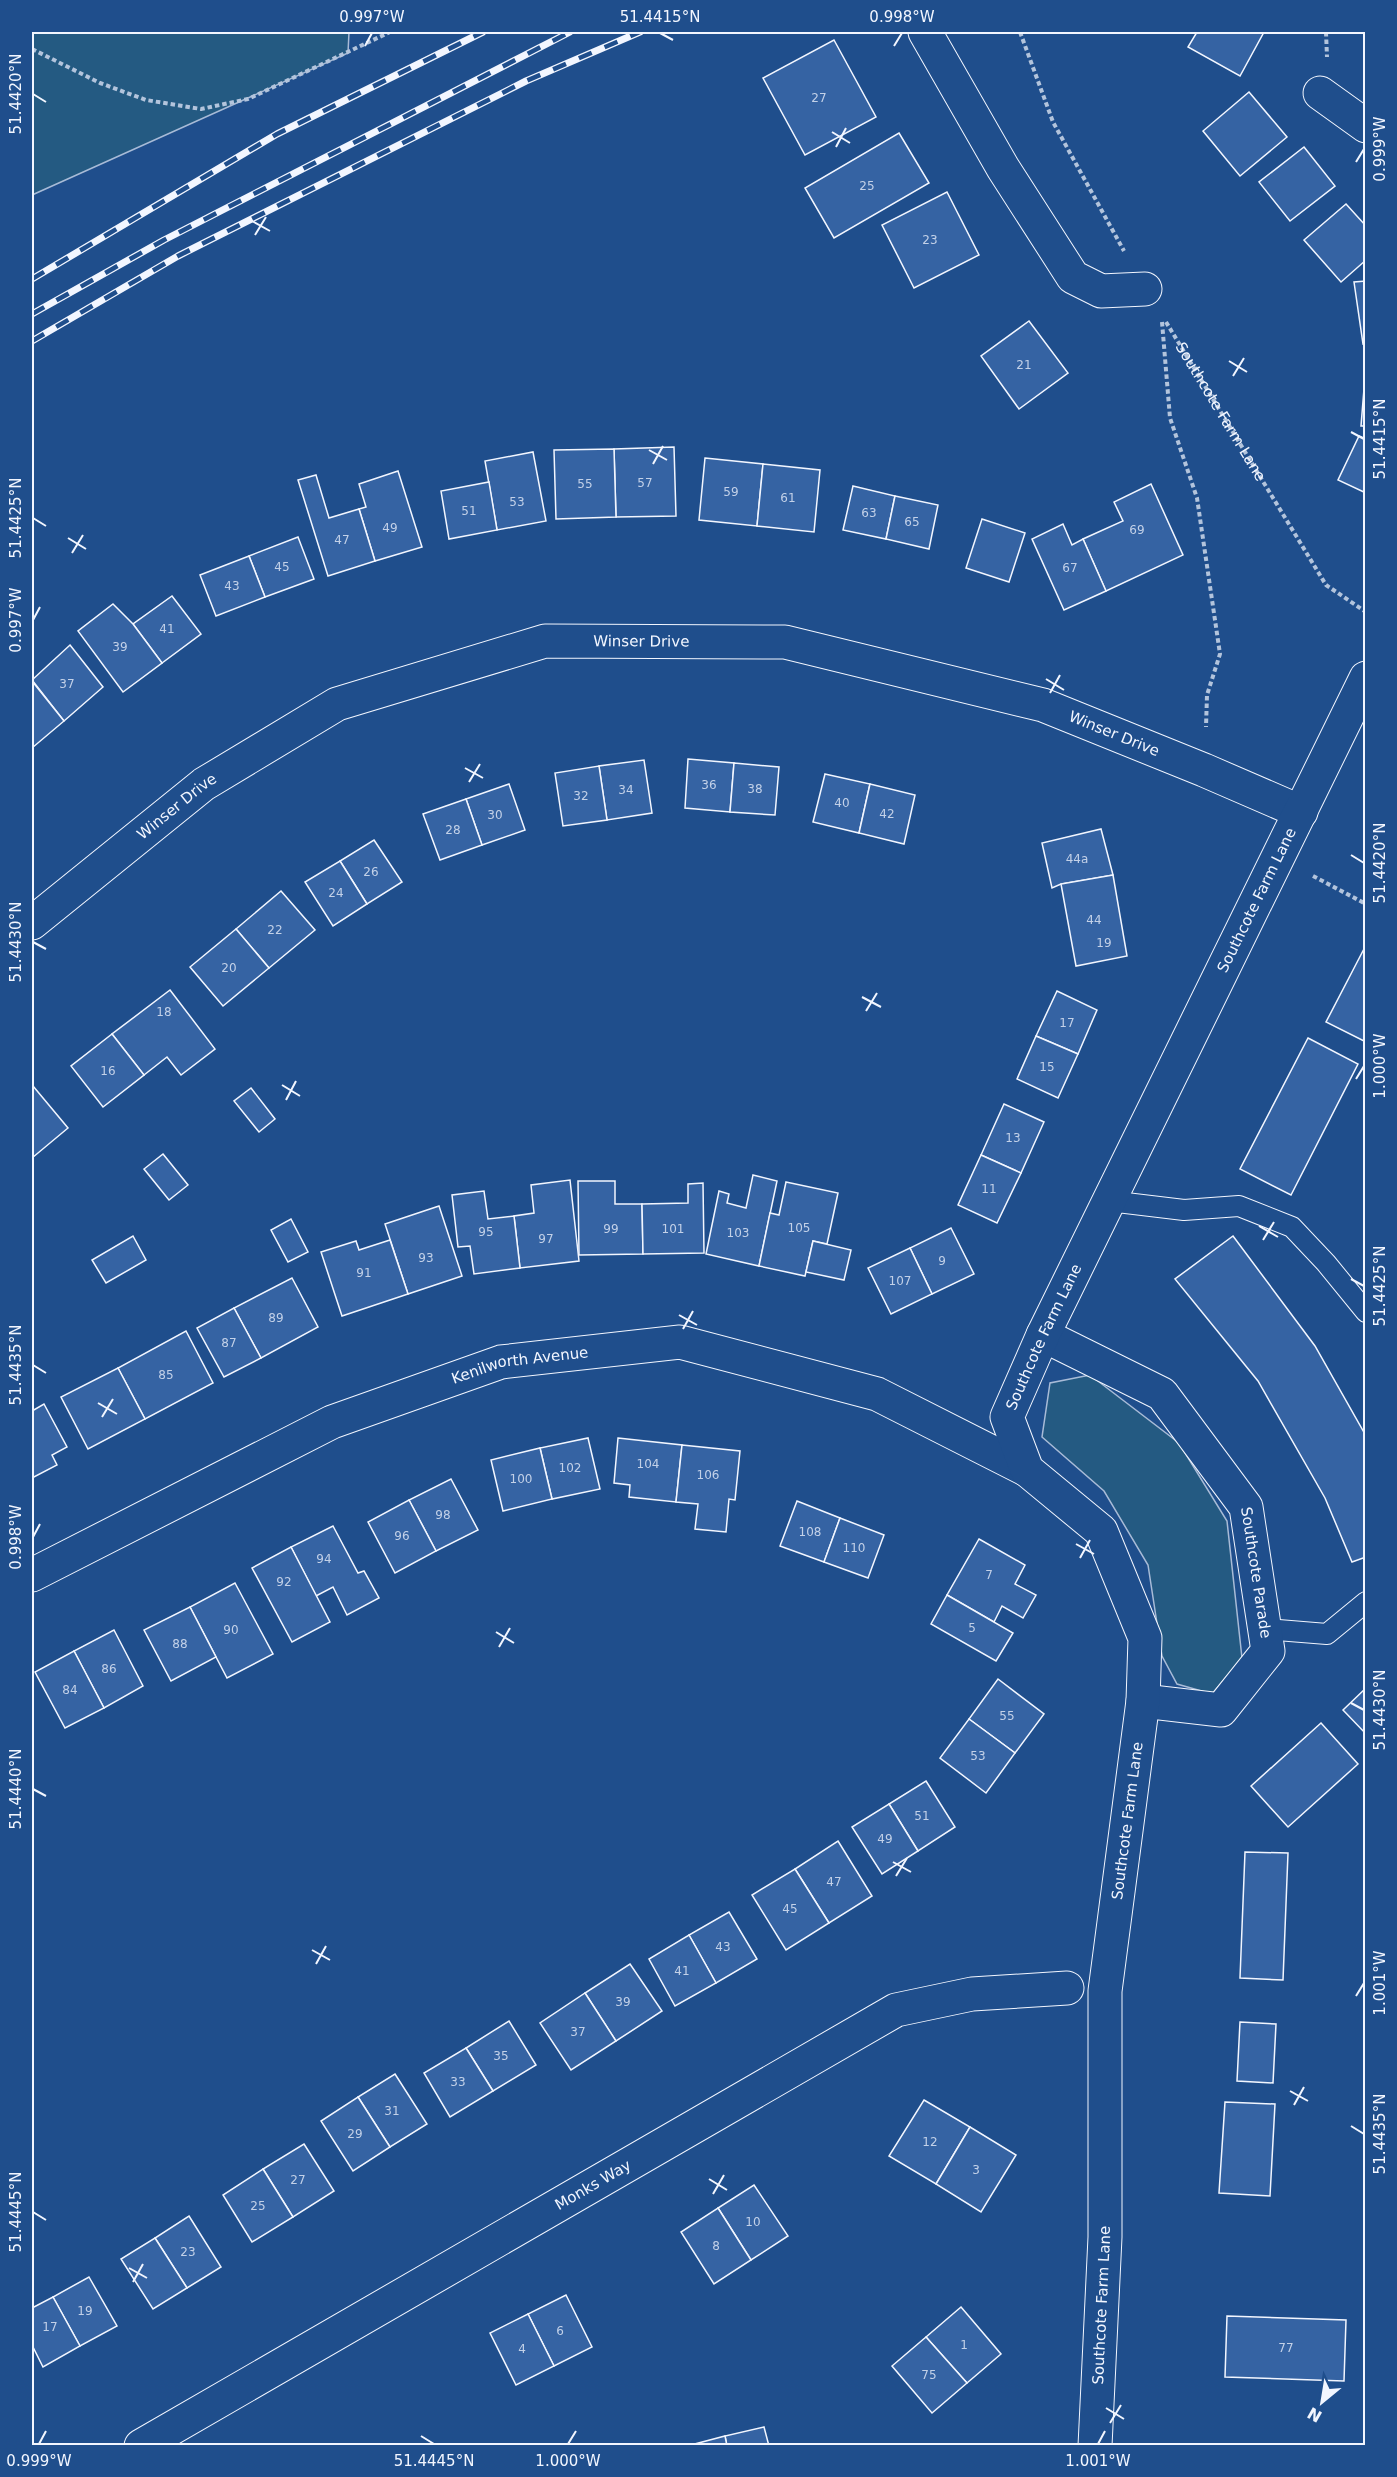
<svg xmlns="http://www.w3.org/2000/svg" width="1397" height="2477" font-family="'DejaVu Sans',sans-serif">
<rect width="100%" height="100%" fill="#1f4e8c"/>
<g fill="#245a82" stroke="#a8bbd7" stroke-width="1.5">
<path d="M32,32H349L348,53L32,195Z"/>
<path d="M1090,1375L1179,1443L1227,1521L1242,1658L1212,1694L1177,1684L1162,1656L1148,1565L1104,1491L1042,1437L1050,1383Z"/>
</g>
<g fill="#3563a3" stroke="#f2f6ff" stroke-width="1.5">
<path d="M1197,32H1264L1240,76L1188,47Z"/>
<path d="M834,40L876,117L805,155L763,78Z"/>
<path d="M1249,92L1287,137L1240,176L1203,131Z"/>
<path d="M899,133L929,183L834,238L805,188Z"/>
<path d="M1304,147L1335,186L1290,221L1259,182Z"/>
<path d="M947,192L979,255L914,288L882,225Z"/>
<path d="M1346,204L1366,226V260L1341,282L1304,240Z"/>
<path d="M1366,281V343L1363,344L1354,282Z"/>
<path d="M1029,321L1068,373L1019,409L981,356Z"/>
<path d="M1366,364V426H1361Z"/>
<path d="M1359,436L1366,439V493L1338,480Z"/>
<path d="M674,447L676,516L616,517L614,449Z"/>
<path d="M614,449L616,517L556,519L554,450Z"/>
<path d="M533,452L546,521L497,530L485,461Z"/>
<path d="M705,458L763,464L757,526L699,520Z"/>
<path d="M763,464L820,470L814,532L757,526Z"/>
<path d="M398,471L422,547L375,561L359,509L366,507L359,484Z"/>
<path d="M316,475L329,518L359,509L375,561L328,576L298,480Z"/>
<path d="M489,482L497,530L449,539L441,491Z"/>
<path d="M1151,484L1183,555L1106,591L1083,539L1123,521L1114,502Z"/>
<path d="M853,486L895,496L886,539L843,530Z"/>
<path d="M895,496L938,505L929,549L886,539Z"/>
<path d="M982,519L1025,533L1009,582L966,568Z"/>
<path d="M1063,524L1072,545L1083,539L1106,591L1064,610L1032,539Z"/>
<path d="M298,537L314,579L265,597L249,556Z"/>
<path d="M249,556L265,597L216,616L200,575Z"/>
<path d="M172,596L201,634L162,663L133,624Z"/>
<path d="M113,604L133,624L162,663L123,692L78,631Z"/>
<path d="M70,645L103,687L64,721L32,680Z"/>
<path d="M32,681L64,721L32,748Z"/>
<path d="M688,759L734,763L730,812L685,808Z"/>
<path d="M644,760L652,813L607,820L599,766Z"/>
<path d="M734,763L779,767L775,815L730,812Z"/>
<path d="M599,766L607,820L563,826L555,773Z"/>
<path d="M825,774L870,784L859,833L813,822Z"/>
<path d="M509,784L525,830L482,845L466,799Z"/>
<path d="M870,784L915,795L904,844L859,833Z"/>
<path d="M466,799L482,845L440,860L423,814Z"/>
<path d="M1101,829L1113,875L1061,884L1052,888L1042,843Z"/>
<path d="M374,840L402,882L367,904L340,861Z"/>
<path d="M340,861L367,904L333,926L305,882Z"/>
<path d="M1113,875L1127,956L1076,966L1061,884Z"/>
<path d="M281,891L315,930L269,968L236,929Z"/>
<path d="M236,929L269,968L223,1006L190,967Z"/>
<path d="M1366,945V1042L1326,1022Z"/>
<path d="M170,990L215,1049L181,1075L167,1057L144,1075L112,1034Z"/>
<path d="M1057,991L1097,1010L1078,1054L1036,1036Z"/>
<path d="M112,1034L144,1075L103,1107L71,1066Z"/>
<path d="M1036,1036L1078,1054L1058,1098L1017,1079Z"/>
<path d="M1308,1038L1358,1064L1291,1195L1240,1169Z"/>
<path d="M33,1086L68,1128L32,1158V1087Z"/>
<path d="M251,1088L275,1119L259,1132L234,1101Z"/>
<path d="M1004,1104L1044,1122L1021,1173L981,1155Z"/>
<path d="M163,1154L188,1185L169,1200L144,1169Z"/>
<path d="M981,1155L1021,1173L997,1223L958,1205Z"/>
<path d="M753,1175L777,1181L759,1266L706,1254L719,1191L729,1194L727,1203L746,1208Z"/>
<path d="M570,1180L579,1261L520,1268L514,1216L534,1213L531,1185Z"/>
<path d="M578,1181H615V1204H642L643,1254L579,1255Z"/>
<path d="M786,1182L838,1193L827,1244L813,1241L805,1276L759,1266L770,1213L779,1215Z"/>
<path d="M703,1183L704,1253L643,1254L642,1204L688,1203V1184Z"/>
<path d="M484,1191L488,1219L514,1216L520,1268L474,1274L470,1246L458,1247L452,1195Z"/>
<path d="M439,1206L462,1276L408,1294L385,1224Z"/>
<path d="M291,1219L308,1252L288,1262L271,1230Z"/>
<path d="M951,1228L974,1274L932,1294L910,1248Z"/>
<path d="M133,1236L146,1260L106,1283L92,1260Z"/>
<path d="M1233,1236L1315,1346L1366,1436V1557L1352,1562L1325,1498L1258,1381L1175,1279Z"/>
<path d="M390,1240L408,1294L342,1316L321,1252L356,1241L359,1250Z"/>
<path d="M813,1241L851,1250L844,1280L806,1272Z"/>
<path d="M910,1248L932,1294L891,1314L868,1268Z"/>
<path d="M292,1278L318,1327L261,1358L234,1308Z"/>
<path d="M234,1308L261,1358L224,1377L197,1328Z"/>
<path d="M186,1331L213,1383L145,1419L118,1368Z"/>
<path d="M118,1368L145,1419L88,1449L61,1397Z"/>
<path d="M44,1404L67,1447L52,1455L57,1465L32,1478V1411Z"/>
<path d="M588,1438L600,1489L552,1499L540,1448Z"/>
<path d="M618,1438L682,1445L676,1502L629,1497L630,1485L614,1483Z"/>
<path d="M682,1445L740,1451L735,1500L729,1499L726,1532L695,1529L698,1504L676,1502Z"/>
<path d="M540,1448L552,1499L503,1511L491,1460Z"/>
<path d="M451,1479L478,1530L436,1551L409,1500Z"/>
<path d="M409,1500L436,1551L395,1573L368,1522Z"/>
<path d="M797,1501L840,1518L824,1562L780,1546Z"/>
<path d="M840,1518L884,1535L868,1578L824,1562Z"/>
<path d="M333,1526L358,1573L364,1571L379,1598L347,1615L333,1587L316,1596L291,1547Z"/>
<path d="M979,1539L1025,1565L1015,1584L1036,1595L1023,1618L1002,1606L994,1622L947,1595Z"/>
<path d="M291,1547L330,1622L292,1642L252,1568Z"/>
<path d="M235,1583L273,1654L227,1678L190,1607Z"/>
<path d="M947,1595L1013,1633L996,1661L931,1624Z"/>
<path d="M190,1607L216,1657L171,1681L144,1630Z"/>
<path d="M114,1630L143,1686L104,1708L74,1651Z"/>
<path d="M74,1651L104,1708L65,1728L35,1672Z"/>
<path d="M998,1679L1044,1714L1015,1753L969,1719Z"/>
<path d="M1366,1688V1734L1343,1710Z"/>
<path d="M969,1719L1015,1753L986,1793L940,1758Z"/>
<path d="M1321,1723L1358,1764L1288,1827L1251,1786Z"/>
<path d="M926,1781L955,1827L918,1851L889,1804Z"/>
<path d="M889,1804L918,1851L882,1874L852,1827Z"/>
<path d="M838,1841L872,1896L829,1923L795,1869Z"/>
<path d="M1245,1852L1288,1853L1283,1980L1240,1978Z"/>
<path d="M795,1869L829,1923L786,1950L752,1895Z"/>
<path d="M729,1912L757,1959L716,1983L689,1935Z"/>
<path d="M689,1935L716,1983L675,2006L649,1959Z"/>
<path d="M630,1964L662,2011L616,2041L585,1993Z"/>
<path d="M585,1993L616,2041L571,2070L540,2023Z"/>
<path d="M509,2021L536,2065L493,2091L466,2048Z"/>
<path d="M1240,2022L1276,2024L1273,2083L1237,2081Z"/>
<path d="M466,2048L493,2091L450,2117L424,2073Z"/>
<path d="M395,2074L427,2124L390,2147L358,2097Z"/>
<path d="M358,2097L390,2147L353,2171L321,2121Z"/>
<path d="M924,2100L970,2127L936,2184L889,2156Z"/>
<path d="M1225,2102L1275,2104L1270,2196L1219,2193Z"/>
<path d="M970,2127L1016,2155L981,2212L936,2184Z"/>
<path d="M304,2144L334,2191L293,2217L263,2169Z"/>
<path d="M263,2169L293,2217L252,2242L223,2195Z"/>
<path d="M754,2185L788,2236L751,2260L718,2208Z"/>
<path d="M718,2208L751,2260L714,2284L681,2232Z"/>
<path d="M189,2216L221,2267L187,2288L155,2238Z"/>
<path d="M155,2238L187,2288L153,2309L121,2259Z"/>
<path d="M89,2277L117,2326L80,2346L53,2297Z"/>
<path d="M566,2295L592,2347L554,2366L528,2314Z"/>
<path d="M53,2297L80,2346L43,2367L32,2345V2308Z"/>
<path d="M961,2307L1001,2354L967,2383L926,2337Z"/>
<path d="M528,2314L554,2366L516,2385L490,2333Z"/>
<path d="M1227,2316L1346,2320L1344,2381L1225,2377Z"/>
<path d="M926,2337L967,2383L932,2413L892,2366Z"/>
<path d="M764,2427L769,2446H727L725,2436Z"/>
<path d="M725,2436L727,2446H687Z"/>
</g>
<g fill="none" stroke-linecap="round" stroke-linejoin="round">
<g stroke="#f2f6ff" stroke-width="22">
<g id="lane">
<path d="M1109,1201L1184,1210L1239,1206L1292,1227L1326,1263L1366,1312"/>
<path d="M1265,1629L1327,1634L1366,1602"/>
</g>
</g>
<g stroke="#f2f6ff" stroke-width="35">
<g id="street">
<path d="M925,32L1003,168L1073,277L1101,291L1145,289"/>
<path d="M1320,93L1366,126"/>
<path id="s2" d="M32,923L204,784L337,704L545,641L785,642L1043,705L1204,770L1301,812"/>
<path id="s3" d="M1043,1335L1162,1394L1246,1507L1268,1651L1221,1710L1143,1701"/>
<path id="s4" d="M32,1575L332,1422L501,1362L680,1342L877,1394L1027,1470"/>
<path id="s5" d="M141,2446L896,2010L972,1994L1067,1988"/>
<path id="s6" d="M1095,2446L1105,2237V1991L1143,1701L1145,1638L1101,1531L1027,1470L1007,1417L1043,1335L1366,678"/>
</g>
</g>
<g stroke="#b3c4dc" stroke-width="4" stroke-dasharray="4.5 3" stroke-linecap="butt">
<path d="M1020,32L1053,122L1124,251"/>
<path d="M1326,32L1327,57"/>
<path d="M32,49L100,83L146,100L201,109L248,99L390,32"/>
<path d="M1162,322L1170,418L1197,498L1220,654L1207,695L1206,727"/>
<path id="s1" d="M1166,322L1326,585L1366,612"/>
<path d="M1313,876L1366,904"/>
</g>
<use href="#lane" stroke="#1f4e8c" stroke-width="20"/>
<use href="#street" stroke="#1f4e8c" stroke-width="33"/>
<g stroke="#f2f6ff" stroke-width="7">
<g id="rail">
<path d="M32,279L277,134L483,32"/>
<path d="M32,314L164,240L570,32"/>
<path d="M32,341L178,256L526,81L640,32"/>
</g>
</g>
<use href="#rail" stroke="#1f4e8c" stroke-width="4.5" stroke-dasharray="14" stroke-linecap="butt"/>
</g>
<path fill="none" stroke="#f2f6ff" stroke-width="2" d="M660,33L673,40M365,46L372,33M894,46L902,33M33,94L46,102M832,132L850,143M836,147L846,128M1356,162L1364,149M252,221L270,231M255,235L266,217M1229,361L1247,372M1233,376L1244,358M1351,432L1364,439M649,450L667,460M653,464L663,446M33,518L46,526M68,538L86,549M72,553L83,535M33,620L40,607M1046,679L1064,690M1050,693L1060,675M465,768L483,778M469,782L480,764M1351,855L1364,863M33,942L46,949M862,997L881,1007M866,1011L877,993M1356,1079L1364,1066M282,1085L300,1096M286,1100L296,1081M1259,1226L1278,1237M1263,1240L1274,1222M1351,1279L1364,1286M679,1315L697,1325M683,1329L693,1311M33,1365L46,1373M98,1403L117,1414M102,1417L113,1399M33,1537L40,1524M1076,1544L1094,1554M1080,1558L1090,1540M496,1632L514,1643M499,1647L510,1628M1351,1703L1364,1710M33,1789L46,1796M893,1862L911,1872M896,1876L907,1858M312,1950L330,1960M316,1964L326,1946M1356,1996L1364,1983M1290,2091L1308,2101M1294,2105L1304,2087M1351,2126L1364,2134M709,2179L727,2190M713,2194L724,2175M33,2212L46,2220M129,2268L147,2278M133,2282L143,2264M1106,2408L1124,2419M1110,2423L1121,2405M421,2436L434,2444M39,2444L46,2431M568,2444L576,2431M1098,2444L1105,2431"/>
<g text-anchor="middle" stroke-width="4.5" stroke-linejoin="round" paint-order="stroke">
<g font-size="12" fill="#c3d1e8">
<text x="819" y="102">27</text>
<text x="867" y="190">25</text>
<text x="930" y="244">23</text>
<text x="1024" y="369">21</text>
<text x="645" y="487">57</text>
<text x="585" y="488">55</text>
<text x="731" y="496">59</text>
<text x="788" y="502">61</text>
<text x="517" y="506">53</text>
<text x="469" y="515">51</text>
<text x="869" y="517">63</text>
<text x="912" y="526">65</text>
<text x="390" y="532">49</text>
<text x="1137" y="534">69</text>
<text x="342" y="544">47</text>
<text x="282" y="571">45</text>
<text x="1070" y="572">67</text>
<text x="232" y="590">43</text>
<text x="167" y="633">41</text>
<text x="120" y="651">39</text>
<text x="67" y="688">37</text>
<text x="709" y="789">36</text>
<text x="755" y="793">38</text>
<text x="626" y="794">34</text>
<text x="581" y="800">32</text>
<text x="842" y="807">40</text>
<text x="887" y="818">42</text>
<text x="495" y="819">30</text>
<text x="453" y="834">28</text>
<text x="1077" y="863">44a</text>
<text x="371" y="876">26</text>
<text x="336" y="897">24</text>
<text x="1094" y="924">44</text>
<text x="275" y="934">22</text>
<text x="1104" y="947">19</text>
<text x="229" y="972">20</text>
<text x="164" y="1016">18</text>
<text x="1067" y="1027">17</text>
<text x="1047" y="1071">15</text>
<text x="108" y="1075">16</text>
<text x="1013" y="1142">13</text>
<text x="989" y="1193">11</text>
<text x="799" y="1232">105</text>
<text x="611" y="1233">99</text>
<text x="673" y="1233">101</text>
<text x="486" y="1236">95</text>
<text x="738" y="1237">103</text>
<text x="546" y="1243">97</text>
<text x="426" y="1262">93</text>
<text x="942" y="1265">9</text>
<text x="364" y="1277">91</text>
<text x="900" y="1285">107</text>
<text x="276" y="1322">89</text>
<text x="229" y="1347">87</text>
<text x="166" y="1379">85</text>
<text x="648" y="1468">104</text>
<text x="570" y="1472">102</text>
<text x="708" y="1479">106</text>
<text x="521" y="1483">100</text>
<text x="443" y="1519">98</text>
<text x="810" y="1536">108</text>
<text x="402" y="1540">96</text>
<text x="854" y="1552">110</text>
<text x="324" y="1563">94</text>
<text x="989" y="1579">7</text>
<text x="284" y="1586">92</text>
<text x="972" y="1632">5</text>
<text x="231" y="1634">90</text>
<text x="180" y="1648">88</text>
<text x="109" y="1673">86</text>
<text x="70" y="1694">84</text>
<text x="1007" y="1720">55</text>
<text x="978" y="1760">53</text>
<text x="922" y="1820">51</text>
<text x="885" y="1843">49</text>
<text x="834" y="1886">47</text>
<text x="790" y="1913">45</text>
<text x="723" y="1951">43</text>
<text x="682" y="1975">41</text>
<text x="623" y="2006">39</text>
<text x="578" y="2036">37</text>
<text x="501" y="2060">35</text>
<text x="458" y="2086">33</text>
<text x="392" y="2115">31</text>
<text x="355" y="2138">29</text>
<text x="930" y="2146">12</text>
<text x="976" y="2174">3</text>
<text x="298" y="2184">27</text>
<text x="258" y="2210">25</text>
<text x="753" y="2226">10</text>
<text x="716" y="2250">8</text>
<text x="188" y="2256">23</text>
<text x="85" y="2315">19</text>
<text x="50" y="2331">17</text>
<text x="560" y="2335">6</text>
<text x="964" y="2349">1</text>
<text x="1286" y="2352">77</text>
<text x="522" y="2353">4</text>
<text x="929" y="2379">75</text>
</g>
<g font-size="15" fill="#f2f6ff" stroke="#1f4e8c">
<text dy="5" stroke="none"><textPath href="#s1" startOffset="105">Southcote Farm Lane</textPath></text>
<text dy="5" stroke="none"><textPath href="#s2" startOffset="690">Winser Drive</textPath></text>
<text dy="5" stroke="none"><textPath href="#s2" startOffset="1176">Winser Drive</textPath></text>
<text dy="5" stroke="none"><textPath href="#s2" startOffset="186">Winser Drive</textPath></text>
<text dy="5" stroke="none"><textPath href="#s6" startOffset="1653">Southcote Farm Lane</textPath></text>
<text dy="5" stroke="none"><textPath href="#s6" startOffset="1167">Southcote Farm Lane</textPath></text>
<text dy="5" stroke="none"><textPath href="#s4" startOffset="534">Kenilworth Avenue</textPath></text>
<text dy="5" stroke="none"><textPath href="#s3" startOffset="340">Southcote Parade</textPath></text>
<text dy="5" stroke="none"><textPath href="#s6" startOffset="627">Southcote Farm Lane</textPath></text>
<text dy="5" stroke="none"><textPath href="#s5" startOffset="522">Monks Way</textPath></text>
<text dy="5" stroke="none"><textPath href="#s6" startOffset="141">Southcote Farm Lane</textPath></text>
</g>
</g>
<rect width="1397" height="2477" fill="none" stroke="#1f4e8c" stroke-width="66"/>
<g transform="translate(1322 2402) rotate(210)" stroke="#1f4e8c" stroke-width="4.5" paint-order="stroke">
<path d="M0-4.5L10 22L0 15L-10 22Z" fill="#f2f6ff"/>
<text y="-9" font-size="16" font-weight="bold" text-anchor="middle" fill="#f2f6ff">N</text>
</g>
<rect x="33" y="33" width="1331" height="2411" fill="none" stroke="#f2f6ff" stroke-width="2"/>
<g font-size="15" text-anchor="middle" fill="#f2f6ff">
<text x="372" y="22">0.997°W</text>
<text x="660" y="22">51.4415°N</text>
<text x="902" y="22">0.998°W</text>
<text transform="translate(16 94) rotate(-90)" y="5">51.4420°N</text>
<text transform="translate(1380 149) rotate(-90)" y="5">0.999°W</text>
<text transform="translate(1380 439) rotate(-90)" y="5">51.4415°N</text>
<text transform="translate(16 518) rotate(-90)" y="5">51.4425°N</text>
<text transform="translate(16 620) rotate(-90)" y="5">0.997°W</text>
<text transform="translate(1380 863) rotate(-90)" y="5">51.4420°N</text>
<text transform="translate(16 942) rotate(-90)" y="5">51.4430°N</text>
<text transform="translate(1380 1066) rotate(-90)" y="5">1.000°W</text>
<text transform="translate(1380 1286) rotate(-90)" y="5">51.4425°N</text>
<text transform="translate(16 1365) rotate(-90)" y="5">51.4435°N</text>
<text transform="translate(16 1537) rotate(-90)" y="5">0.998°W</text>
<text transform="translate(1380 1710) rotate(-90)" y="5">51.4430°N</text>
<text transform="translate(16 1789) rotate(-90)" y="5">51.4440°N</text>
<text transform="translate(1380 1983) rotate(-90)" y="5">1.001°W</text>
<text transform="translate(1380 2134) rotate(-90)" y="5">51.4435°N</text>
<text transform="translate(16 2212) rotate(-90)" y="5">51.4445°N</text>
<text x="39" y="2466">0.999°W</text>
<text x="434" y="2466">51.4445°N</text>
<text x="568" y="2466">1.000°W</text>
<text x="1098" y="2466">1.001°W</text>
</g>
</svg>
